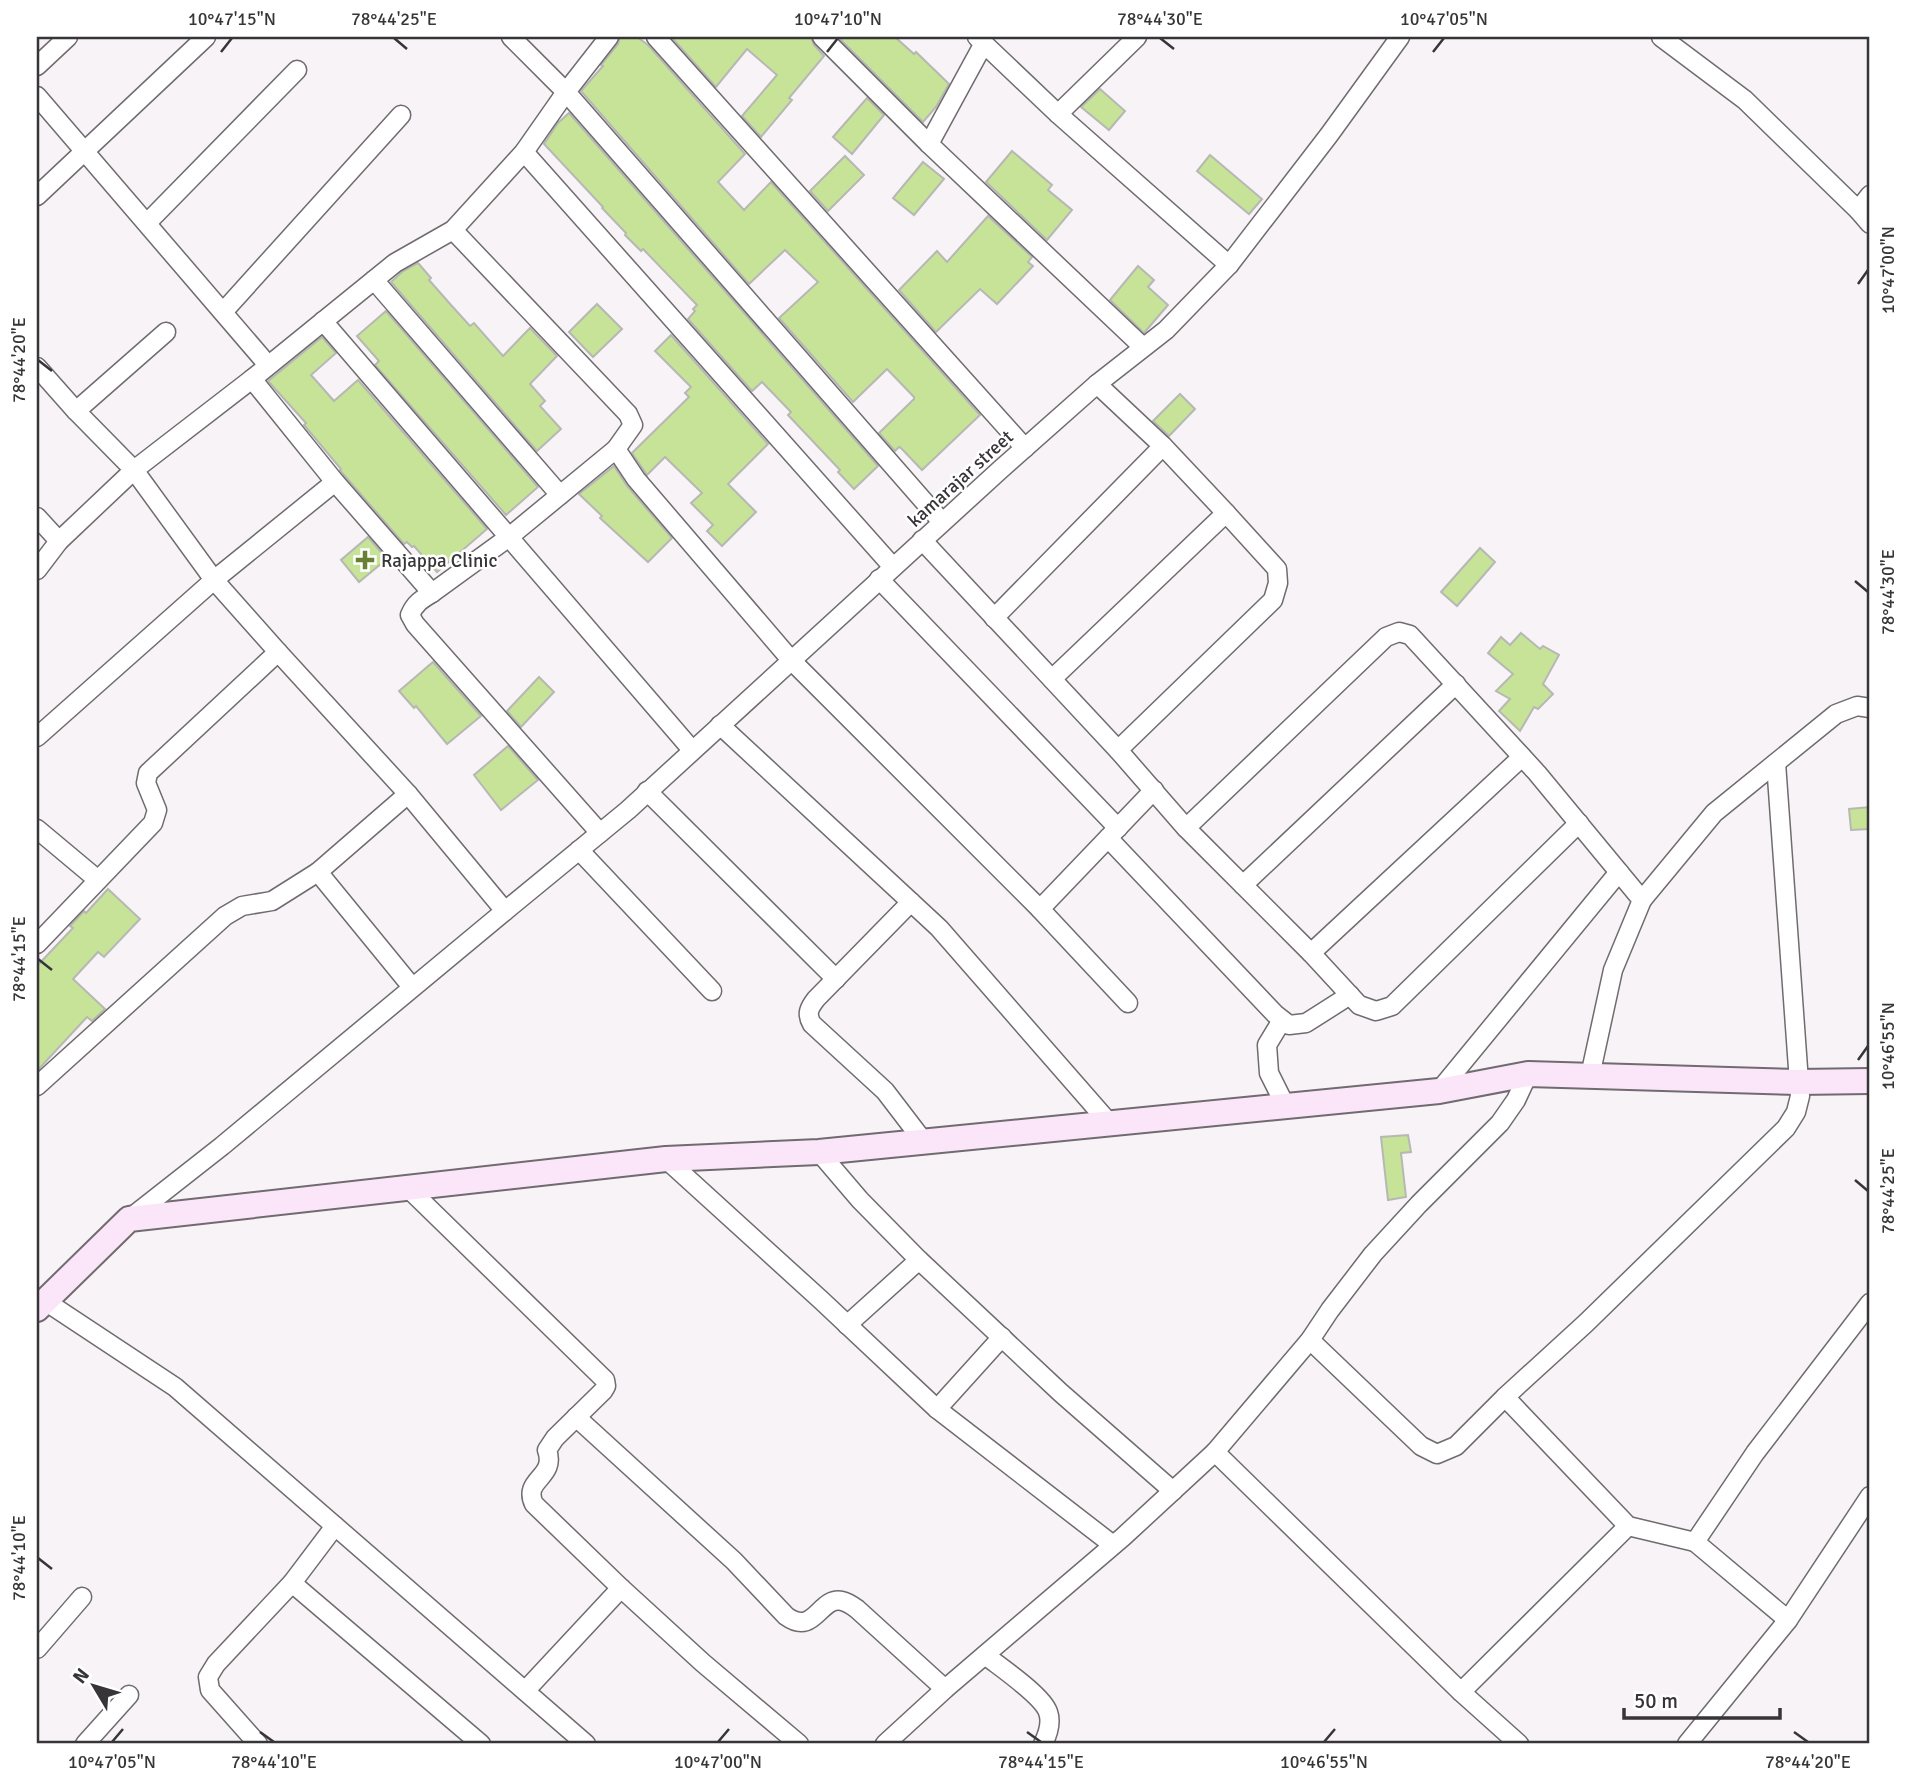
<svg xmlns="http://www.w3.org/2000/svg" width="1907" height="1781" font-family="Signika,sans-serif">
<rect width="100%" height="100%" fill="#f8f3f7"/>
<g fill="#c7e398" stroke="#b6b8b3" stroke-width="2">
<path d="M620,37H637L648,45L745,154L718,182L744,210L771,182L980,415L922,470L901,448L899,447L895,451L879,433L914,399V397L887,369L853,402L779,318L818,282L785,250L749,284L581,91L603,66L601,65L618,44Z"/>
<path d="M676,37H811L814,45L824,56L789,98L792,100L761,137L742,116L777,75L747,49L716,87L673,39Z"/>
<path d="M838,37H895L914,54L916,52L949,84L936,107L923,122Z"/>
<path d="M1100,89L1125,111L1109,130L1081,107Z"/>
<path d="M867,98L884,115L852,154L833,137Z"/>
<path d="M569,113L878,466L854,489L838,472L840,470L788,415L791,412L762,382L752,391L688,319L695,311L693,309L697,305L643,249L641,251L625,235L626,233L602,208L603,207L544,144L558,123Z"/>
<path d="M1012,151L1052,185L1048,190L1072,210L1047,240L986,182Z"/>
<path d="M1210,155L1262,199L1249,214L1197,171Z"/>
<path d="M845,156L864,175L828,211L810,191Z"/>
<path d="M923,162L944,179L914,215L893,198Z"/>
<path d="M988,216L1032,257L1028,262L1033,266L997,304L980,289L936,332L899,290L937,251L947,262Z"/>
<path d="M418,263L431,278L429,280L451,305L470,326L474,323L503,356L530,328L557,356L530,384L545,401L540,406L561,429L537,451L391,282L402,272Z"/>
<path d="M1138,266L1154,280L1148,287L1168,305L1144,333L1110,300Z"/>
<path d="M597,304L622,329L593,357L569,332Z"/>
<path d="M386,311L538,487L506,515L375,365L379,361L357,336Z"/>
<path d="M671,335L768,444L728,484L756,512L722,546L707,531L713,525L691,503L702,493L665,457L647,475L632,453L689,397L685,393L691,387L655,351Z"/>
<path d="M322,337L336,353L311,375L334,401L358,380L487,529L437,572L414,546L412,547L407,542L404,544L344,475L340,470L341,469L304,425L306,423L268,381Z"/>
<path d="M1180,394L1195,409L1169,436L1153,421Z"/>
<path d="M614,466L627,486L672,538L648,562L600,518L602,516L579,494Z"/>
<path d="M368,537L387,559L359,582L341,560Z"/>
<path d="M1480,548L1495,562L1457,606L1441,592Z"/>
<path d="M1521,633L1540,649L1543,646L1559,655L1543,684L1553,694L1538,709L1534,707L1520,731L1499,711L1510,699L1496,691L1513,674L1488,653L1501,637L1510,645Z"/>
<path d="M433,662L481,716L447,744L416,706L414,708L399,691Z"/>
<path d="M539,677L554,692L521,727L507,711Z"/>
<path d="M508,746L538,780L501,810L474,775Z"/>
<path d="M1870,807V829L1851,830L1849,809Z"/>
<path d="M108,889L140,919L104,957L98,952L73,979L105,1009L92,1021L87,1017L37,1071V966L73,928L70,926L84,911L86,913Z"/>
<path d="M1408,1135L1411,1152L1401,1153L1406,1197L1388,1200L1381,1137Z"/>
</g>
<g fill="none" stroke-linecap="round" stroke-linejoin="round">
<g stroke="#6f6b6f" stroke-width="21">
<g id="minor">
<path d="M609,37L566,92L942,522"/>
<path d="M656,37L1025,448"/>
<path d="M822,37L929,144L1143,347"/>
<path d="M977,37L1058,114L1229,265"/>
<path d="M1661,37L1745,100L1858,210L1870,224"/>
<path d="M37,66L68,37"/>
<path d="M37,96L268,365"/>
<path d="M1058,114L1137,37"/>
<path d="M929,144L984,43"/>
<path d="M524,152L893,567"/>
<path d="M37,196L206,37"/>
<path d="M1858,210L1870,195"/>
<path d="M147,223L297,70"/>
<path d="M453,230L628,414L633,425L616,449L636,479L791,660L1040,909L1154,790"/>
<path d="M374,280L560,495"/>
<path d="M223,312L401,115"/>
<path d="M323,321L692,750"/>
<path d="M37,367L76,411L134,470L59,541"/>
<path d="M252,379L335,482L432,593C422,599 415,603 410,615L415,624L600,833"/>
<path d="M76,411L166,332"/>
<path d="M1163,446L1226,513"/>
<path d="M37,517L59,541L37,570"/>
<path d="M922,540L1118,750L1186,828L1386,637L1399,632L1410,635L1537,773L1642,900L1613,970L1590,1076"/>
<path d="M879,579L1118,828"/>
<path d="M432,593L509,537L616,449"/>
<path d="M994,618L1163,446L1097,384"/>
<path d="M1052,679L1226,513L1277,569L1278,583L1273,600L1118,750"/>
<path d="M720,725L939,928L1111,1125"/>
<path d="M37,737L214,580L335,482"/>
<path d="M647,791L836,979"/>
<path d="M1186,828L1311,953L1522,757"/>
<path d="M37,829L98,880"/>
<path d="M1108,838L1275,1014L1289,1025L1306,1023L1350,995"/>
<path d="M579,850L712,991"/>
<path d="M318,872L412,987"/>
<path d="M1243,885L1456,684"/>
<path d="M1642,900L1714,813L1836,714L1857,706L1870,708"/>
<path d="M911,902L816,999C809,1008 806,1014 812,1024L885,1091L924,1142"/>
<path d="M1040,909L1128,1003"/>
<path d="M505,911L628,810L1001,469L1097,384L1166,330L1229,265L1329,135L1400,37"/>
<path d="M37,944L153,823L157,810L146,783L148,773L278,652"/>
<path d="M1311,953L1359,1005L1376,1011L1392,1006L1579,823"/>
<path d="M1282,1020L1267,1045L1269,1073L1286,1107"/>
<path d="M37,1086L225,916L242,906L272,901L318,872L408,794"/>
<path d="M1439,1091L1619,872"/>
<path d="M819,1152L860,1200L919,1260L1061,1393L1173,1491"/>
<path d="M666,1159L821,1300L937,1409L1113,1545"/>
<path d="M408,1188L605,1380L606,1386L603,1391L555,1438L547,1450C557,1478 522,1479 534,1504L621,1588L703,1663L799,1744"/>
<path d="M129,1219L222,1146L505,911L408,794L278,652L214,580L134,470L252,379L395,263L453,230L524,152L566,92L511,37"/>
<path d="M45,1301L175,1387L586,1744"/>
<path d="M847,1325L919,1260"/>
<path d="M1310,1340L1421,1446L1437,1454L1456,1446L1505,1397L1586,1323L1786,1128L1796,1112L1800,1096L1776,763"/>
<path d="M1505,1397L1628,1526L1695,1542"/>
<path d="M937,1409L1002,1337"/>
<path d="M576,1417L734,1561L786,1616C815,1637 819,1596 842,1601C847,1602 853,1606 857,1609L945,1689"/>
<path d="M1215,1452L1310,1340L1330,1310L1373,1254L1419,1204L1500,1123L1516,1100L1528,1074"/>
<path d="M292,1583L481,1744"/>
<path d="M1788,1620L1695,1542L1755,1453L1870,1303"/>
<path d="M37,1649L82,1597"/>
<path d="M985,1655C1000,1667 1042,1695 1048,1712C1052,1723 1048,1734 1043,1744"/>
<path d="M525,1691L621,1588"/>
<path d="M1461,1692L1628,1526"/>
<path d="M85,1744L129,1695"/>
<path d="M258,1744L210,1690L208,1677L216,1664L292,1583L335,1526"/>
<path d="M885,1744L945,1689L1123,1537L1215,1452L1461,1692L1519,1744"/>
<path d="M1687,1744L1788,1620L1870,1496"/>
</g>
</g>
<g stroke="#6f6b6f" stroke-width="28">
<path id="secondary" d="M37,1309L129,1219L666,1159L819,1152L1439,1091L1528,1074L1798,1082L1870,1081"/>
</g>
<use href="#minor" stroke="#fff" stroke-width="18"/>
<use href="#secondary" stroke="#fbe6f9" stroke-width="24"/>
</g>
<path fill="none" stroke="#373537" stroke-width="2.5" d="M394,38L407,49M1160,38L1174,49M221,52L232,38M827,52L838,38M1433,52L1444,38M1858,284L1868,270M38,360L52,371M1855,581L1868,592M38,959L52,970M1858,1060L1868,1046M1855,1180L1868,1191M38,1558L52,1569M260,1732L274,1742M1027,1732L1041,1742M1794,1732L1808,1742M112,1742L123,1729M718,1742L729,1729M1324,1742L1335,1729"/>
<path fill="#678033" stroke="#fff" stroke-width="2.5" d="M361.5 549.5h7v7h7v7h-7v7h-7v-7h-7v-7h7z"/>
<g text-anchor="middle" stroke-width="5" stroke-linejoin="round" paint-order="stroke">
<g font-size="19" fill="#373537" stroke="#fff">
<text transform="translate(960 478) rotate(-42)" y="7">kamarajar street</text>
</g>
<g font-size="19" fill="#373537" stroke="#fff" text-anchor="start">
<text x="381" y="567">Rajappa Clinic</text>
</g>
</g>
<rect width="1907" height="1781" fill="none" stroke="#ffffff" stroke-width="77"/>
<g transform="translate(94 1686) rotate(308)" stroke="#ffffff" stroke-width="5" paint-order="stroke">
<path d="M0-5L12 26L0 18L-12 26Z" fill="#373537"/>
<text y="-10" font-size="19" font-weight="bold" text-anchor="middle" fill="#373537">N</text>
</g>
<path d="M1624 1708v10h156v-10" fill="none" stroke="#373537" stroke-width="3.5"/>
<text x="1634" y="1708" font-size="21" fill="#373537" stroke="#ffffff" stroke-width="5" paint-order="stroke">50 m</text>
<rect x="38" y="38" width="1830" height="1704" fill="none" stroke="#373537" stroke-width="2.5"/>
<g font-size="18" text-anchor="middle" fill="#373537">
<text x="232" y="25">10°47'15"N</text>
<text x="394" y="25">78°44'25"E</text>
<text x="838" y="25">10°47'10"N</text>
<text x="1160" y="25">78°44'30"E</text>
<text x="1444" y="25">10°47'05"N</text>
<text transform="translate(1888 270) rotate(-90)" y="6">10°47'00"N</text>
<text transform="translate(19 360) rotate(-90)" y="6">78°44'20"E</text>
<text transform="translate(1888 592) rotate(-90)" y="6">78°44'30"E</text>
<text transform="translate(19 959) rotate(-90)" y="6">78°44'15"E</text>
<text transform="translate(1888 1046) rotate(-90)" y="6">10°46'55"N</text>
<text transform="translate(1888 1191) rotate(-90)" y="6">78°44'25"E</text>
<text transform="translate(19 1558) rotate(-90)" y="6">78°44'10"E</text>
<text x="112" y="1768">10°47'05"N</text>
<text x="274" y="1768">78°44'10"E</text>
<text x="718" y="1768">10°47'00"N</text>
<text x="1041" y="1768">78°44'15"E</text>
<text x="1324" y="1768">10°46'55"N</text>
<text x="1808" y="1768">78°44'20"E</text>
</g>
</svg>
